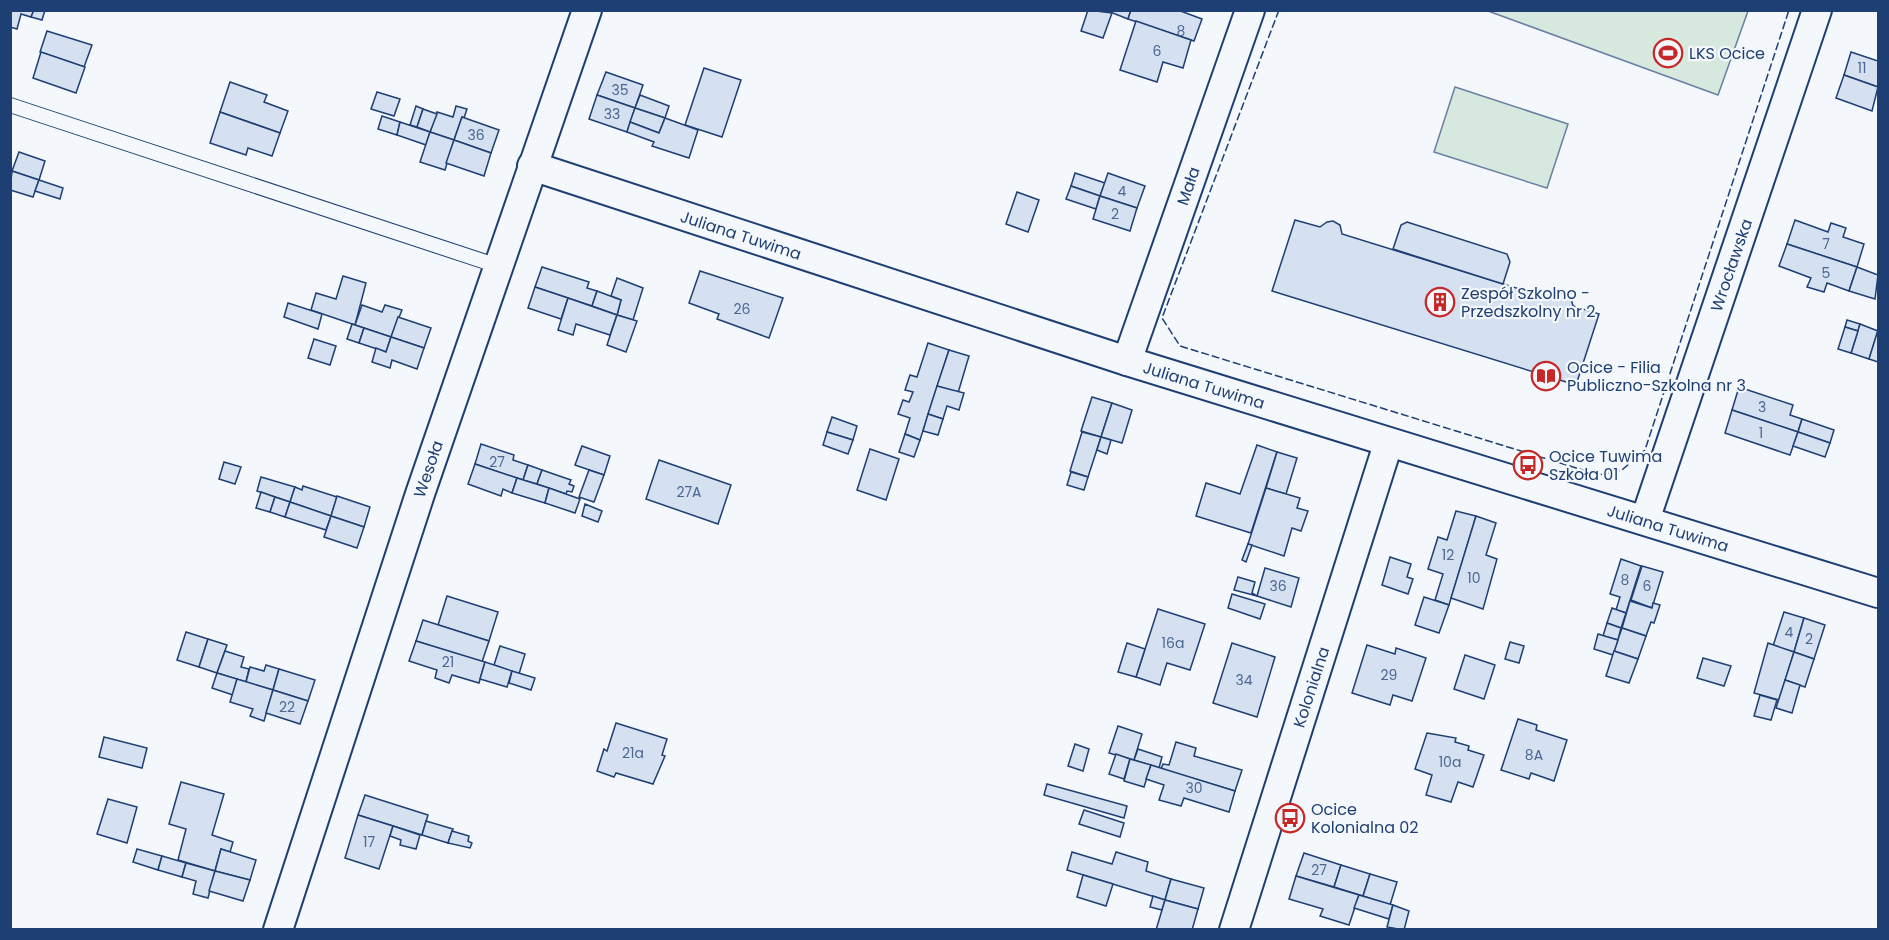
<svg xmlns="http://www.w3.org/2000/svg" width="1889" height="940" font-family="Poppins,sans-serif">
	<style>
		.green { fill: #d7e8df; stroke: #687fa3; stroke-width: 1.5 }
		.building { fill: #d5e0f0; stroke: #1d3f73; stroke-width: 1.5 }
		.lines { fill: none; stroke-linecap: round; stroke-linejoin: round }
		.lane-casing { stroke: #1d3f73; stroke-width: 16 }
		.street-casing { stroke: #1d3f73; stroke-width: 32 }
		.lane { stroke: #f4f7fb; stroke-width: 14 }
		.street { stroke: #f4f7fb; stroke-width: 28 }
		.fence { stroke: #1d3f73; stroke-width: 1.5; stroke-dasharray: 8 3; stroke-linecap: butt }
		.labels { text-anchor: middle; stroke-width: 4.5; stroke-linejoin: round; paint-order: stroke }
		.number-label { font-size: 14px; fill: #4b6792 }
		.poi-label { font-size: 16px; fill: #1d3f73; stroke: #f4f7fb; text-anchor: start }
		.street-label { font-size: 16px; fill: #1d3f73; stroke: #f4f7fb }
	</style>
	<rect width="100%" height="100%" fill="#f4f7fb"/>
	<g class="green">
		<polygon points="1488,11 1748,11 1718,95"/>
		<polygon points="1455,87 1568,124 1547,188 1434,152"/>
	</g>
	<g class="building">
		<polygon points="10,10 34,10 31,17 21,14 17,29 10,27"/>
		<polygon points="34,10 45,10 42,20 31,17"/>
		<polygon points="1088,10 1112,13 1103,38 1081,31"/>
		<polygon points="1105,10 1131,10 1128,19"/>
		<polygon points="1131,10 1178,10 1202,19 1194,41 1128,19"/>
		<polygon points="1136,21 1191,40 1183,68 1163,62 1157,82 1120,70"/>
		<polygon points="47,31 92,45 84,67 40,52"/>
		<polygon points="41,52 85,67 76,93 33,78"/>
		<polygon points="1851,52 1878,61 1878,87 1844,75"/>
		<polygon points="704,68 741,80 722,137 685,125"/>
		<polygon points="606,72 643,85 635,108 597,95"/>
		<polygon points="1844,75 1878,87 1872,111 1836,98"/>
		<polygon points="230,82 267,95 264,102 288,111 280,133 220,112"/>
		<polygon points="377,92 400,99 394,116 371,109"/>
		<polygon points="597,95 635,108 627,132 589,119"/>
		<polygon points="640,95 669,106 665,118 635,108"/>
		<polygon points="416,106 423,109 417,127 410,125"/>
		<polygon points="456,106 467,109 464,118 462,117 454,140 430,132 437,112 453,117"/>
		<polygon points="635,108 665,118 659,133 630,122"/>
		<polygon points="423,109 437,114 430,132 417,127"/>
		<polygon points="220,112 280,133 272,156 248,148 246,155 210,143"/>
		<polygon points="382,116 400,122 397,135 378,129"/>
		<polygon points="462,117 499,130 491,153 454,140"/>
		<polygon points="665,118 698,130 689,158 652,146 654,142 627,132 630,122 659,133"/>
		<polygon points="400,122 430,132 426,145 397,135"/>
		<polygon points="430,132 454,140 445,170 420,162"/>
		<polygon points="454,140 491,153 484,176 446,163"/>
		<polygon points="19,152 45,161 39,180 12,171"/>
		<polygon points="12,171 39,180 33,197 10,190"/>
		<polygon points="1075,173 1105,183 1100,196 1071,186"/>
		<polygon points="1108,173 1145,186 1137,208 1100,196"/>
		<polygon points="39,180 63,188 60,199 35,191"/>
		<polygon points="1071,186 1100,196 1096,209 1066,199"/>
		<polygon points="1017,192 1039,200 1028,232 1006,224"/>
		<polygon points="1100,196 1137,208 1130,231 1093,219"/>
		<polygon points="1295,220 1320,227 1327,222 1333,221 1340,225 1342,234 1552,299 1559,293 1570,295 1573,306 1599,314 1576,385 1272,291"/>
		<polygon points="1795,220 1828,232 1831,223 1846,228 1843,237 1864,244 1857,267 1787,244"/>
		<polygon points="1407,222 1507,254 1510,262 1503,284 1393,249 1401,225"/>
		<polygon points="1787,244 1857,267 1849,291 1827,283 1824,292 1807,287 1811,278 1779,266"/>
		<polygon points="542,267 589,282 587,288 597,291 592,306 535,287"/>
		<polygon points="1857,267 1878,275 1875,299 1849,291"/>
		<polygon points="700,271 783,298 769,338 717,319 719,314 689,303"/>
		<polygon points="343,276 366,283 355,325 311,310 316,293 336,299"/>
		<polygon points="617,278 643,288 633,320 617,315 621,300 611,296"/>
		<polygon points="535,287 568,298 561,319 528,308"/>
		<polygon points="597,291 621,300 617,315 592,306"/>
		<polygon points="568,298 617,315 610,335 576,324 573,335 558,330"/>
		<polygon points="288,303 322,314 318,329 284,317"/>
		<polygon points="362,305 382,312 385,305 402,310 391,337 355,325"/>
		<polygon points="617,315 637,321 626,352 607,345"/>
		<polygon points="398,317 431,328 424,348 391,337"/>
		<polygon points="1847,320 1860,324 1858,331 1845,327"/>
		<polygon points="352,324 364,328 359,343 347,339"/>
		<polygon points="1860,324 1878,331 1869,359 1851,353"/>
		<polygon points="1845,327 1858,331 1851,353 1838,349"/>
		<polygon points="364,328 391,337 386,352 359,343"/>
		<polygon points="1878,330 1878,362 1869,359"/>
		<polygon points="391,337 424,348 417,369 392,360 390,368 372,362 376,348 386,352"/>
		<polygon points="314,339 336,346 330,365 308,358"/>
		<polygon points="928,343 949,350 920,440 905,434 910,418 898,414 903,400 909,402 913,392 905,390 910,375 917,377"/>
		<polygon points="949,350 969,356 958,393 937,386"/>
		<polygon points="937,386 964,393 959,410 947,406 943,419 928,414"/>
		<polygon points="1739,387 1793,405 1790,415 1802,419 1798,432 1732,410"/>
		<polygon points="1092,397 1112,403 1101,437 1081,431"/>
		<polygon points="1112,403 1132,410 1122,443 1101,437"/>
		<polygon points="1732,410 1798,432 1790,455 1725,433"/>
		<polygon points="928,414 943,419 938,435 923,431"/>
		<polygon points="832,417 857,426 853,440 827,432"/>
		<polygon points="1802,419 1834,430 1830,443 1798,432"/>
		<polygon points="827,432 853,440 848,454 823,445"/>
		<polygon points="1082,432 1101,437 1088,477 1070,471"/>
		<polygon points="1798,432 1830,443 1825,457 1793,446"/>
		<polygon points="905,434 920,440 914,457 899,452"/>
		<polygon points="1101,437 1111,440 1107,454 1097,450"/>
		<polygon points="481,444 514,455 513,460 528,465 523,480 475,464"/>
		<polygon points="1257,445 1277,452 1251,533 1196,516 1206,483 1240,494"/>
		<polygon points="582,446 610,456 604,475 575,465"/>
		<polygon points="870,449 899,459 886,500 857,490"/>
		<polygon points="1277,452 1297,458 1286,494 1266,488"/>
		<polygon points="659,460 731,485 718,524 646,499"/>
		<polygon points="224,462 241,467 235,484 219,479"/>
		<polygon points="475,464 517,478 512,493 503,489 501,496 468,484"/>
		<polygon points="528,465 542,470 537,484 523,480"/>
		<polygon points="542,470 571,480 569,484 574,486 572,492 567,491 566,494 537,484"/>
		<polygon points="589,470 604,475 594,502 579,497"/>
		<polygon points="1071,472 1088,477 1084,490 1067,485"/>
		<polygon points="261,477 295,487 290,502 257,491"/>
		<polygon points="517,478 549,488 545,503 512,493"/>
		<polygon points="303,486 337,497 331,516 290,502 295,487 302,490"/>
		<polygon points="549,488 580,499 575,513 545,503"/>
		<polygon points="1266,488 1300,498 1297,508 1308,511 1301,531 1292,528 1284,556 1248,544"/>
		<polygon points="261,492 275,497 270,512 256,508"/>
		<polygon points="337,496 370,507 364,527 331,516"/>
		<polygon points="275,497 290,502 285,517 270,512"/>
		<polygon points="290,502 331,516 326,530 285,517"/>
		<polygon points="585,504 602,511 598,522 582,516"/>
		<polygon points="1456,511 1476,516 1449,605 1435,600 1443,574 1428,569 1438,537 1447,540"/>
		<polygon points="331,516 364,527 357,548 324,537"/>
		<polygon points="1476,516 1496,523 1486,555 1497,559 1483,609 1451,598"/>
		<polygon points="1248,544 1252,545 1246,562 1242,560"/>
		<polygon points="1390,557 1411,564 1407,577 1413,579 1408,594 1382,585"/>
		<polygon points="1621,559 1641,566 1626,613 1616,610 1620,597 1610,594"/>
		<polygon points="1642,566 1663,572 1652,608 1631,600"/>
		<polygon points="1265,568 1299,578 1291,607 1257,596"/>
		<polygon points="1238,577 1255,582 1252,593 1257,596 1234,590"/>
		<polygon points="1232,594 1265,604 1260,619 1228,608"/>
		<polygon points="447,596 498,612 489,641 438,625"/>
		<polygon points="1424,597 1449,605 1439,633 1415,625"/>
		<polygon points="1630,601 1652,608 1653,603 1660,605 1654,623 1651,622 1646,636 1622,628"/>
		<polygon points="1612,608 1626,613 1621,628 1607,623"/>
		<polygon points="1158,609 1205,624 1190,670 1167,663 1160,685 1136,677"/>
		<polygon points="1784,612 1804,618 1794,652 1773,646"/>
		<polygon points="1804,618 1825,625 1814,659 1794,652"/>
		<polygon points="423,620 489,641 482,662 416,641"/>
		<polygon points="1607,623 1621,628 1618,640 1603,636"/>
		<polygon points="1622,628 1646,636 1638,659 1614,651"/>
		<polygon points="186,632 208,639 199,667 177,660"/>
		<polygon points="1598,634 1618,640 1613,655 1594,649"/>
		<polygon points="208,639 227,645 217,673 199,667"/>
		<polygon points="416,641 485,662 479,683 452,675 449,683 435,678 437,670 409,661"/>
		<polygon points="1510,642 1524,646 1519,663 1505,659"/>
		<polygon points="1127,643 1145,649 1136,677 1118,672"/>
		<polygon points="1232,643 1275,657 1257,717 1213,703"/>
		<polygon points="1768,643 1794,652 1779,700 1754,693"/>
		<polygon points="1367,645 1395,654 1396,648 1426,658 1412,701 1393,695 1390,705 1352,693"/>
		<polygon points="500,646 525,654 519,674 494,665"/>
		<polygon points="225,651 244,657 241,667 249,669 246,682 217,673"/>
		<polygon points="1614,651 1638,659 1629,683 1606,676"/>
		<polygon points="1794,652 1814,659 1805,687 1785,680"/>
		<polygon points="1465,655 1495,665 1484,699 1454,689"/>
		<polygon points="1703,658 1731,666 1724,686 1697,678"/>
		<polygon points="485,662 512,671 507,687 480,679"/>
		<polygon points="266,665 279,669 273,690 246,682 250,667 264,671"/>
		<polygon points="279,669 315,680 308,701 273,690"/>
		<polygon points="512,671 535,678 531,690 509,683"/>
		<polygon points="217,673 237,679 233,695 212,688"/>
		<polygon points="237,679 273,690 264,721 250,716 253,709 230,702"/>
		<polygon points="1785,680 1800,685 1792,713 1776,708"/>
		<polygon points="273,690 308,701 300,724 266,713"/>
		<polygon points="1760,695 1777,700 1771,720 1754,716"/>
		<polygon points="1518,719 1537,725 1536,730 1567,740 1554,781 1531,773 1529,779 1501,770"/>
		<polygon points="616,723 667,739 662,755 665,756 653,784 616,773 614,777 597,771 604,749 607,751"/>
		<polygon points="1118,726 1142,734 1134,760 1109,753"/>
		<polygon points="1427,733 1456,738 1455,742 1469,746 1468,750 1484,755 1473,787 1458,782 1451,802 1426,795 1432,775 1415,769"/>
		<polygon points="104,737 147,748 142,768 99,757"/>
		<polygon points="1176,742 1196,748 1194,756 1242,770 1235,791 1161,769 1163,764 1169,765"/>
		<polygon points="1075,744 1089,749 1083,771 1068,766"/>
		<polygon points="1138,749 1162,757 1159,768 1134,760"/>
		<polygon points="1116,754 1130,759 1124,779 1109,774"/>
		<polygon points="1130,759 1151,765 1144,787 1124,781"/>
		<polygon points="1151,765 1235,791 1229,812 1184,798 1181,806 1159,800 1164,785 1146,779"/>
		<polygon points="181,782 224,794 212,835 233,842 230,852 221,849 215,871 178,860 186,829 169,824"/>
		<polygon points="1047,784 1127,806 1124,818 1044,795"/>
		<polygon points="365,795 428,815 422,835 358,815"/>
		<polygon points="108,799 137,807 127,843 97,834"/>
		<polygon points="1084,810 1124,823 1120,837 1079,824"/>
		<polygon points="358,815 393,826 379,869 345,858"/>
		<polygon points="426,821 453,829 448,843 422,835"/>
		<polygon points="393,826 420,835 416,849 400,845 401,840 390,836"/>
		<polygon points="452,831 469,836 468,841 472,843 470,848 448,843"/>
		<polygon points="137,849 162,856 158,870 133,862"/>
		<polygon points="221,849 256,860 250,880 215,871"/>
		<polygon points="1072,852 1112,864 1116,852 1148,862 1146,871 1171,879 1165,900 1067,870"/>
		<polygon points="1304,853 1341,865 1334,887 1296,876"/>
		<polygon points="162,856 186,863 182,877 158,870"/>
		<polygon points="186,863 215,871 208,898 193,894 196,881 182,877"/>
		<polygon points="1341,865 1370,874 1363,896 1334,887"/>
		<polygon points="215,871 250,880 243,901 209,891"/>
		<polygon points="1370,874 1397,882 1390,905 1363,896"/>
		<polygon points="1083,875 1113,884 1106,906 1077,897"/>
		<polygon points="1296,876 1359,895 1349,925 1320,916 1323,909 1289,899"/>
		<polygon points="1171,879 1204,888 1198,909 1165,900"/>
		<polygon points="1359,895 1393,905 1389,919 1354,908"/>
		<polygon points="1153,896 1165,900 1162,910 1150,907"/>
		<polygon points="1165,900 1198,909 1192,930 1156,930"/>
		<polygon points="1393,905 1409,911 1404,930 1387,927"/>
	</g>
	<g class="lines">
		<g class="lane-casing">
			<polyline id="lane" points="10,105 498,266"/>
		</g>
		<g class="street-casing">
			<g id="street">
				<polyline points="532,166 1127,361 1878,593"/>
				<polyline points="1127,361 1250,10"/>
				<polyline points="1645,520 1817,10"/>
				<polyline points="278,930 420,494 587,10"/>
				<polyline points="1234,930 1388,444"/>
			</g>
		</g>
		<use href="#lane" class="lane"/>
		<use href="#street" class="street"/>
		<polyline class="fence" points="1279,10 1162,318 1180,346 1599,475 1622,470 1645,450 1789,10"/>
	</g>
	<defs>
		<g id="stadium-ring" transform="scale(1.5)"><circle r="9.5" fill="#f4f7fb" stroke="#c62828" stroke-width="1.5"/><path d="M0-5a6.5 5 0 1 0 0 10a6.5 5 0 1 0 0-10ZM-3.5-1.8h7v3.6h-7Z" fill="#c62828"/></g>
		<g id="building-ring" transform="scale(1.5)"><circle r="9.5" fill="#f4f7fb" stroke="#c62828" stroke-width="1.5"/><path d="M-4-6H4V6H1V3H-1V6H-4ZM-2.5-4.3h1.7v1.8h-1.7ZM.8-4.3h1.7v1.8H.8ZM-2.5-1h1.7V.8h-1.7ZM.8-1h1.7V.8H.8Z" fill="#c62828"/></g>
		<g id="library-ring" transform="scale(1.5)"><circle r="9.5" fill="#f4f7fb" stroke="#c62828" stroke-width="1.5"/><path d="M-6-4Q-3-5.5-.7-3.5V5Q-3 3-6 4ZM6-4Q3-5.5 .7-3.5V5Q3 3 6 4Z" fill="#c62828"/></g>
		<g id="bus-ring" transform="scale(1.5)"><circle r="9.5" fill="#f4f7fb" stroke="#c62828" stroke-width="1.5"/><path d="M-5-6H5V4H4V6H2V4H-2V6H-4V4H-5ZM-3.5-4V0h7V-4ZM-3.5 1.2v1.5H-2V1.2ZM2 1.2v1.5H3.5V1.2Z" fill="#c62828"/></g>
	</defs>
	<g fill-rule="evenodd">
		<use href="#stadium-ring" x="1668" y="53"/>
		<use href="#building-ring" x="1440" y="302"/>
		<use href="#library-ring" x="1546" y="376"/>
		<use href="#bus-ring" x="1528" y="465"/>
		<use href="#bus-ring" x="1290" y="818"/>
	</g>
	<g class="labels">
		<g class="number-label">
			<text x="1181" y="36">8</text>
			<text x="1157" y="56">6</text>
			<text x="1862" y="73">11</text>
			<text x="620" y="95">35</text>
			<text x="612" y="119">33</text>
			<text x="476" y="140">36</text>
			<text x="1122" y="196">4</text>
			<text x="1115" y="219">2</text>
			<text x="1826" y="249">7</text>
			<text x="1826" y="278">5</text>
			<text x="742" y="314">26</text>
			<text x="1762" y="412">3</text>
			<text x="1761" y="438">1</text>
			<text x="497" y="467">27</text>
			<text x="689" y="497">27A</text>
			<text x="1448" y="560">12</text>
			<text x="1474" y="583">10</text>
			<text x="1625" y="585">8</text>
			<text x="1278" y="591">36</text>
			<text x="1647" y="591">6</text>
			<text x="1789" y="637">4</text>
			<text x="1809" y="644">2</text>
			<text x="1173" y="648">16a</text>
			<text x="448" y="667">21</text>
			<text x="1389" y="680">29</text>
			<text x="1244" y="685">34</text>
			<text x="287" y="712">22</text>
			<text x="633" y="758">21a</text>
			<text x="1534" y="760">8A</text>
			<text x="1450" y="767">10a</text>
			<text x="1194" y="793">30</text>
			<text x="369" y="847">17</text>
			<text x="1319" y="875">27</text>
		</g>
		<g class="poi-label">
			<text x="1689" y="59">LKS Ocice</text>
			<text x="1461" y="299">Zespół Szkolno -<tspan x="1461" dy="18">Przedszkolny nr 2</tspan></text>
			<text x="1567" y="373">Ocice - Filia<tspan x="1567" dy="18">Publiczno-Szkolna nr 3</tspan></text>
			<text x="1549" y="462">Ocice Tuwima<tspan x="1549" dy="18">Szkoła 01</tspan></text>
			<text x="1311" y="815">Ocice<tspan x="1311" dy="18">Kolonialna 02</tspan></text>
		</g>
		<g class="street-label">
			<text transform="translate(1188 186) rotate(-71)" y="6">Mała</text>
			<text transform="translate(741 235) rotate(18)" y="6">Juliana Tuwima</text>
			<text transform="translate(1731 265) rotate(-71)" y="6">Wrocławska</text>
			<text transform="translate(1204 385) rotate(17)" y="6">Juliana Tuwima</text>
			<text transform="translate(428 469) rotate(-71)" y="6">Wesoła</text>
			<text transform="translate(1668 528) rotate(17)" y="6">Juliana Tuwima</text>
			<text transform="translate(1311 687) rotate(-72)" y="6">Kolonialna</text>
		</g>
	</g>
	<rect width="1889" height="940" fill="none" stroke="#1d3f73" stroke-width="24"/>
</svg>
